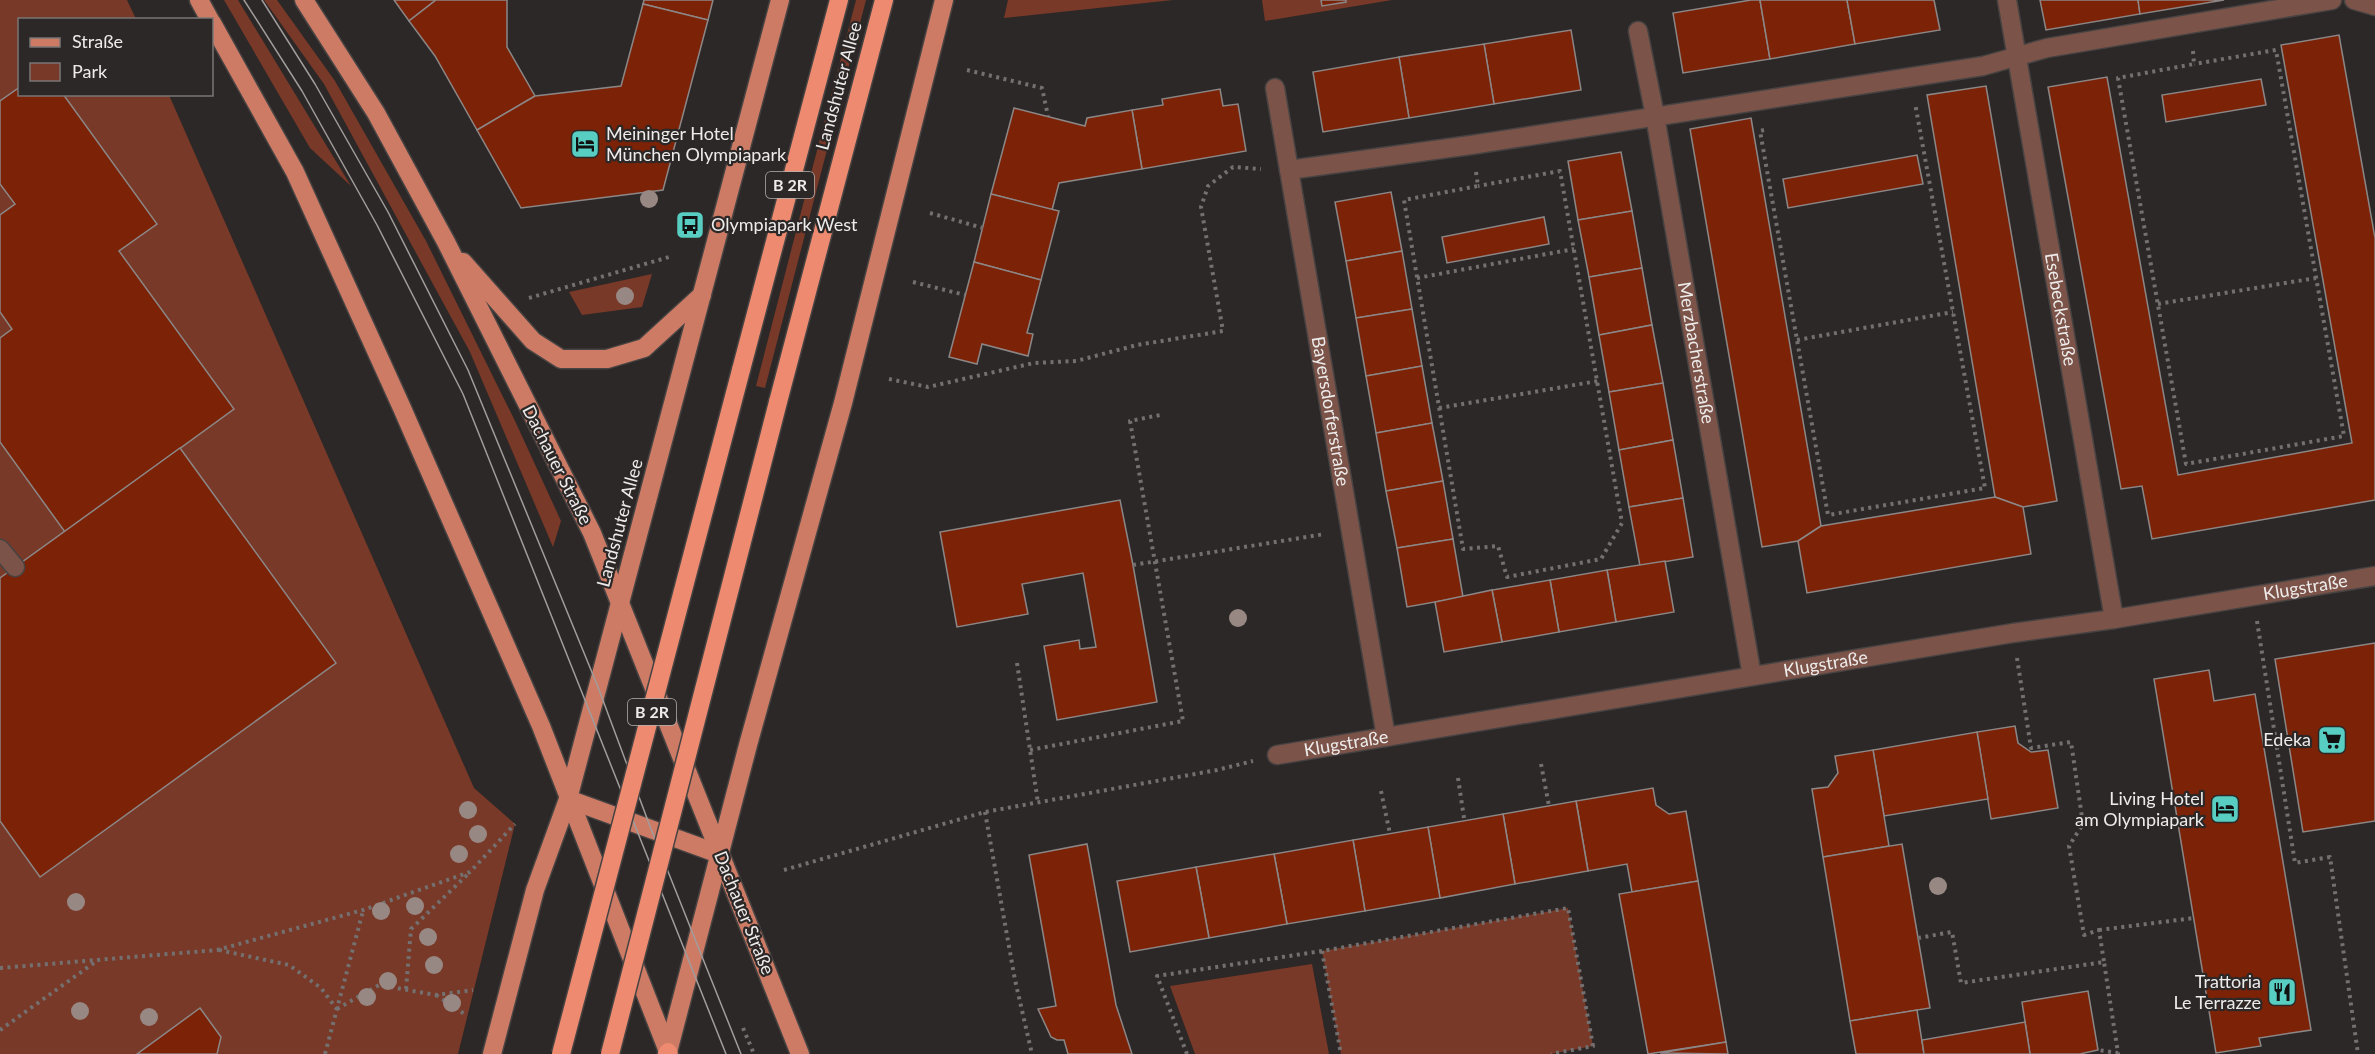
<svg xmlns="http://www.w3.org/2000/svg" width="2375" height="1054" font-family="Lato,sans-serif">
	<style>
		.green { fill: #783928 }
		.building { fill: #7b2207; stroke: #8c8786; stroke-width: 1.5 }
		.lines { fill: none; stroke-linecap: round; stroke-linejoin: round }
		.minor-casing { stroke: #474342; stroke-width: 21 }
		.major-casing { stroke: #474342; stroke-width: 21 }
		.highway-casing { stroke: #474342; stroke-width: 21 }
		.path { stroke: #74706f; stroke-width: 4; stroke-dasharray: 3 4.5; stroke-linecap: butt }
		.minor { stroke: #7c5349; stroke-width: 18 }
		.major { stroke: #cd7b65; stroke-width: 18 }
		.highway { stroke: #ed8a70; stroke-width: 18 }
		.tram { stroke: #a09d9c; stroke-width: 1.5 }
		.highway-bridge-casing { stroke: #474342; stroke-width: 21; stroke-linecap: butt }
		.highway-bridge { stroke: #ed8a70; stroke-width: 18 }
		.tree { fill: #988883 }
		.labels { text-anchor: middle; stroke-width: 4.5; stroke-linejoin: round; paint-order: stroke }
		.shield { fill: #2c2827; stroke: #b4b1b0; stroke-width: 1.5 }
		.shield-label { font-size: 16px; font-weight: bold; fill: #eeeceb }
		.street-label { font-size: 18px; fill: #eeeceb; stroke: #2c2827 }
		.poi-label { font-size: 18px; fill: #eeeceb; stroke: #2c2827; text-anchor: end }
	</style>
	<rect width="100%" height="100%" fill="#2c2827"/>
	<g class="green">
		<polygon points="0,0 127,0 136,19 20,20 20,94 169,95 474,788 515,824 458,1054 0,1054"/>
		<polygon points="224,0 238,0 351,186 310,148"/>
		<polygon points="264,0 277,0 335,81 426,241 515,421 561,521 553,547 470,352 324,84"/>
		<polygon points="856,0 866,0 765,388 756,386"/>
		<polygon points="1008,0 1173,0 1004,18"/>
		<polygon points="1262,0 1392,0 1265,21"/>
		<polygon points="652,274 642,307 582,315 569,292"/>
		<polygon points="1568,908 1593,1046 1551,1054 1341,1054 1322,951"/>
		<polygon points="1312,964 1329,1054 1195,1054 1170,986"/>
	</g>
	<g class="building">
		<polygon points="394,0 436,0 409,21"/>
		<polygon points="436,0 507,0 507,47 535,96 477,130 435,56 409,21"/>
		<polygon points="644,0 713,0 708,20 643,4"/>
		<polygon points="1321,0 1346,0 1346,2 1322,6"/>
		<polygon points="1751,0 1760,0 1770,59 1683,73 1673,13"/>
		<polygon points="1760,0 1847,0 1855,44 1770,59"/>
		<polygon points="1847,0 1934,0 1940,30 1855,44"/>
		<polygon points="2040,0 2138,0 2140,14 2046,30"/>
		<polygon points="2138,0 2224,0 2140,14"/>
		<polygon points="643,4 708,20 663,190 521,208 477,130 535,96 621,86"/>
		<polygon points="1571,30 1581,90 1494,104 1484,44"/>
		<polygon points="2339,35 2375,238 2375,500 2152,539 2142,486 2121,489 2048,87 2107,77 2178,475 2352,443 2281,45"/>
		<polygon points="1484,44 1494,104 1409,118 1399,57"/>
		<polygon points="1399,57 1409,118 1323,132 1313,72"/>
		<polygon points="2261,79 2266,105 2166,122 2162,95"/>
		<polygon points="1986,86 2057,501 2023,507 1995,497 1927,95"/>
		<polygon points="20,87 20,94 63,94 157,224 119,251 234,409 65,532 0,442 0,338 12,329 0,312 0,215 15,204 0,184 0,101"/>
		<polygon points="1220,89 1223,106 1238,104 1246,151 1142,169 1132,110 1163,105 1162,99"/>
		<polygon points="1014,108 1085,126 1087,118 1132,110 1142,169 1059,183 1052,210 991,194"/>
		<polygon points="1751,118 1821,526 1798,541 1762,547 1690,129"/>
		<polygon points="1621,152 1632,211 1578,220 1568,161"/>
		<polygon points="1917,155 1923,184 1788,208 1783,179"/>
		<polygon points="1391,192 1402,251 1346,261 1335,202"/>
		<polygon points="991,194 1059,211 1041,280 974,262"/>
		<polygon points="1632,211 1642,268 1589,277 1578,220"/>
		<polygon points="1544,217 1549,244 1447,263 1442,237"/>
		<polygon points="1402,251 1412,309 1356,318 1346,261"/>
		<polygon points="974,262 1041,280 1027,333 1033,334 1028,356 982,344 977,364 949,357"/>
		<polygon points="1642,268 1652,325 1599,335 1589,277"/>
		<polygon points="1412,309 1422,366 1366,376 1356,318"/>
		<polygon points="1652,325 1663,383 1609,392 1599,335"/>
		<polygon points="1422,366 1432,423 1376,433 1366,376"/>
		<polygon points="1663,383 1673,440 1619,450 1609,392"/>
		<polygon points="1432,423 1443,481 1386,491 1376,433"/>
		<polygon points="1673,440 1683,498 1629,507 1619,450"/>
		<polygon points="180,448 336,663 40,877 0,821 0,578"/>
		<polygon points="1443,481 1453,539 1397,548 1386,491"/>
		<polygon points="1995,497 2023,507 2031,554 1807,593 1798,541 1821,526"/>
		<polygon points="1683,498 1693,557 1640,566 1629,507"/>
		<polygon points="1120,500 1133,565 1157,702 1057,720 1044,646 1079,640 1080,649 1096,647 1083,573 1022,584 1028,614 957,627 940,532"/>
		<polygon points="1453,539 1463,597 1407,607 1397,548"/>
		<polygon points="1665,561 1674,612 1616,622 1607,570"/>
		<polygon points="1607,570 1616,622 1559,632 1550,580"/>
		<polygon points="1550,580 1559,632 1502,642 1492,590"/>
		<polygon points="1492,590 1502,642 1444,652 1435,602"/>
		<polygon points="2375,643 2375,821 2303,832 2275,659"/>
		<polygon points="2209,670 2214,701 2255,694 2311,1030 2259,1038 2261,1046 2216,1053 2154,679"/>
		<polygon points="2015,726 2018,743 2031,752 2048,750 2058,808 1991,819 1977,732"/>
		<polygon points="1977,732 1988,799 1884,816 1873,750"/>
		<polygon points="1873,750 1889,846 1823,857 1812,789 1828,787 1838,773 1835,756"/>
		<polygon points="1653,788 1656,805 1669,814 1686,811 1698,881 1632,892 1627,864 1588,871 1576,801"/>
		<polygon points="1576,801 1588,871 1515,884 1503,814"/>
		<polygon points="1503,814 1515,884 1440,898 1428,827"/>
		<polygon points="1428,827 1440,898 1365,911 1353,840"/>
		<polygon points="1353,840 1365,911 1287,924 1274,854"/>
		<polygon points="1087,844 1116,1005 1132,1054 1068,1054 1064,1040 1057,1040 1051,1037 1038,1009 1056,1006 1029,855"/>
		<polygon points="1902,844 1930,1008 1850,1021 1823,857"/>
		<polygon points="1274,854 1287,924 1209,938 1196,867"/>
		<polygon points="1196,867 1209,938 1130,952 1117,881"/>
		<polygon points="1698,881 1726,1042 1648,1054 1619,894"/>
		<polygon points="2088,991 2098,1050 2080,1054 2030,1054 2022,1002"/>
		<polygon points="200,1008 221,1037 217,1054 137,1054"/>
		<polygon points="1917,1010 1924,1054 1856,1054 1850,1021"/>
		<polygon points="2025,1022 2030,1054 1924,1054 1922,1040"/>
		<polygon points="1726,1042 1728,1054 1660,1053"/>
	</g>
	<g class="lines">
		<g class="minor-casing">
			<g id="minor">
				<path id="s1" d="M 2007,0 L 2114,619"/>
				<polyline points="2354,0 2375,6"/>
				<path id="s2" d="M 1638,31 L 1655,116 L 1752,676"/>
				<path id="s3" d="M 1275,88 L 1386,737"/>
				<polyline points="1289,170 1471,145 1983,66 2047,48 2332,0"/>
				<polyline points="0,549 15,567"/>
				<path id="s4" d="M 1277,755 L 2013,633 L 2114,619 L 2375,576"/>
			</g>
		</g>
		<g class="major-casing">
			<g id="major">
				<polyline points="199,0 210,20"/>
				<polyline points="304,0 376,113 446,242 592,533 800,1054"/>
				<polyline points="212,23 295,172 402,408 541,726 669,1054"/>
				<polyline points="463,262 533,341 561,359 607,359 644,348 702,295"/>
				<polyline points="568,799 719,854"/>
				<polyline points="668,1052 748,745 843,403 944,0"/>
				<polyline points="492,1054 535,890 568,799 780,0"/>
			</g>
		</g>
		<g class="highway-casing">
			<g id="highway">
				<polyline points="741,370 839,0"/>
				<polyline points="778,402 884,0"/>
				<polyline points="667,1054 668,1052"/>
			</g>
		</g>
		<g class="path">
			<polyline points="2193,51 2194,64 2118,78 2186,464 2344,436 2276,50 2194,64"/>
			<polyline points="967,70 1042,88 1048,116"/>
			<polyline points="1764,130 1760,131 1828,515 1985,488 1915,103"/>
			<polyline points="1476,172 1478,186 1404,200 1463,549 1498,546 1507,577 1601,559 1622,523 1560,171 1478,186"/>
			<polyline points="930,213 983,228"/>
			<polyline points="1417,278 1574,249"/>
			<polyline points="913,282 965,295"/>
			<polyline points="529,298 669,257"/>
			<polyline points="2158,304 2316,278"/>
			<polyline points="1797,340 1953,312"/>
			<polyline points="889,379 928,387 1034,363 1076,361 1137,345 1223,331 1201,207 1208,186 1233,167 1261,169"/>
			<polyline points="1439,408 1598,381"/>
			<polyline points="1133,565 1325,534"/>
			<polyline points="2257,621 2295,863 2330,857 2358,1054"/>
			<polyline points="2017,658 2031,748 2071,742 2083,824 2069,846 2084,935 2099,930 2104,962"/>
			<polyline points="1017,663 1038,803"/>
			<polyline points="1030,750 1183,721 1130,421 1160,415"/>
			<polyline points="1541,764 1549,806"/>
			<polyline points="1458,778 1464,818"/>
			<polyline points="1381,791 1390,834"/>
			<polyline points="985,812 1015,980 1032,1054"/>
			<polyline points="784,870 985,812 1217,770 1253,761"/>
			<polyline points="2099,930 2194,918"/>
			<polyline points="1918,938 1952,932 1961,983 2104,962 2118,1053 2098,1050"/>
			<polyline points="219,950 289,965 321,988 336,1008"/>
			<polyline points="1322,951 1341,1054"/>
			<polyline points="0,968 217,950 363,910 470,872 515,824"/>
			<polyline points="406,989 411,929 468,874"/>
			<polyline points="436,995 466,1015"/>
			<polyline points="337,1009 379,985 436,995 473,990"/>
			<polyline points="743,1028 754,1054"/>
			<polyline points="0,1030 98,960"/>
			<polyline points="325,1054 363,911"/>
			<polyline points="1187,1054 1157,976 1322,951 1568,908 1593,1046 1551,1054"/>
		</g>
		<use href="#minor" class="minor"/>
		<use href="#major" class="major"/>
		<use href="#highway" class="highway"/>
		<g class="tram">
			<polyline points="244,0 302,91 377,225 463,394 726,1054"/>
			<polyline points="262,0 315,84 388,212 468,370 598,687 651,829 741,1054"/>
		</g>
		<g class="highway-bridge-casing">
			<g id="highway-bridge">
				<polyline points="561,1054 741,370"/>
				<polyline points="610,1054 778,402"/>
			</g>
		</g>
		<use href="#highway-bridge" class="highway-bridge"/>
	</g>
	<g class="tree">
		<circle cx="649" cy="199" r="9"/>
		<circle cx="625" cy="296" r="9"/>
		<circle cx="1238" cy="618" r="9"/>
		<circle cx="468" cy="810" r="9"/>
		<circle cx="478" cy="834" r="9"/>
		<circle cx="459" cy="854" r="9"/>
		<circle cx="1938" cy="886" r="9"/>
		<circle cx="76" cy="902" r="9"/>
		<circle cx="415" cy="906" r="9"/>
		<circle cx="381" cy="911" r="9"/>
		<circle cx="428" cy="937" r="9"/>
		<circle cx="434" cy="965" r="9"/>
		<circle cx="388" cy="981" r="9"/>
		<circle cx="367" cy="997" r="9"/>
		<circle cx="452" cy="1003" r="9"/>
		<circle cx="80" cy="1011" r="9"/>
		<circle cx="149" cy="1017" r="9"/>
	</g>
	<defs>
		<g id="hotel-square" transform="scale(1.5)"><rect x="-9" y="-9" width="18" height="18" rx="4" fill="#57cec1" stroke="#2c2827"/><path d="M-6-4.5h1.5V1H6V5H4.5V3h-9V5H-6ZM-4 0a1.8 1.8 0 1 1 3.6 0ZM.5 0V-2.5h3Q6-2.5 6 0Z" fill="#111"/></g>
		<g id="bus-square" transform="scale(1.5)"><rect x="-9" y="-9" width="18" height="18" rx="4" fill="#57cec1" stroke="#2c2827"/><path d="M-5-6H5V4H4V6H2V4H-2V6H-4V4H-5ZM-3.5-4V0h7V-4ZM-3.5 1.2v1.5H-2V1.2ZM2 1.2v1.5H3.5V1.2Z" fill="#111"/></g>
		<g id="supermarket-square" transform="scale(1.5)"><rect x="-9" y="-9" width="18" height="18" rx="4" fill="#57cec1" stroke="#2c2827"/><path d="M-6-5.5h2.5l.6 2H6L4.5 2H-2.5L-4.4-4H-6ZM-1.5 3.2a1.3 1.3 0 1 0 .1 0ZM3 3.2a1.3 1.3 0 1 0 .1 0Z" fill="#111"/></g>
		<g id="restaurant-square" transform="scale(1.5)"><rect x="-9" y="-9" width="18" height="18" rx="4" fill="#57cec1" stroke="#2c2827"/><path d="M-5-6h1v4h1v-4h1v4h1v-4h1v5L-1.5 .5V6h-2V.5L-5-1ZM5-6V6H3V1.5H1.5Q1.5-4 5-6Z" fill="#111"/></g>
	</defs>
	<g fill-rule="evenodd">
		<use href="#hotel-square" x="585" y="144"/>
		<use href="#bus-square" x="690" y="225"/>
		<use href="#supermarket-square" x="2332" y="740"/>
		<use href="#hotel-square" x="2225" y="809"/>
		<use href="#restaurant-square" x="2282" y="992"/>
	</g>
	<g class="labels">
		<g class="shield">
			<rect x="766" y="172" width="48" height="26" rx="4.5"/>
			<rect x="628" y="699" width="48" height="26" rx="4.5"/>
		</g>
		<g class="shield-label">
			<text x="790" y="191">B 2R</text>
			<text x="652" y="718">B 2R</text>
		</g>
		<g class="street-label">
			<text transform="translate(839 86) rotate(-75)" y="6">Landshuter Allee</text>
			<text dy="6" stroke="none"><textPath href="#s1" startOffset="314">Esebeckstraße</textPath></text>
			<text dy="6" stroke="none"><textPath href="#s2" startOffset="327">Merzbacherstraße</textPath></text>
			<text dy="6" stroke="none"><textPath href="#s3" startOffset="328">Bayersdorferstraße</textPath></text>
			<text transform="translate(557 465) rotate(63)" y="6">Dachauer Straße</text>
			<text transform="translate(620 523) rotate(-75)" y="6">Landshuter Allee</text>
			<text dy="6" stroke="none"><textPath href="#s4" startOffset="1042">Klugstraße</textPath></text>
			<text dy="6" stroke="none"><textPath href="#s4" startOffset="556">Klugstraße</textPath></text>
			<text dy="6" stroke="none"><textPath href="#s4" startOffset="70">Klugstraße</textPath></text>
			<text transform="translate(744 913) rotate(68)" y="6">Dachauer Straße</text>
		</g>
		<g class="poi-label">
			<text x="606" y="140" text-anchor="start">Meininger Hotel<tspan x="606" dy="21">München Olympiapark</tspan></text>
			<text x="711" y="231" text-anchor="start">Olympiapark West</text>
			<text x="2311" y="746">Edeka</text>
			<text x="2204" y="805">Living Hotel<tspan x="2204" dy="21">am Olympiapark</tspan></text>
			<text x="2261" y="988">Trattoria<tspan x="2261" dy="21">Le Terrazze</tspan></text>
		</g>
	</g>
	<rect x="18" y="18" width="195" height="78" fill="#2c2827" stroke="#7a7675" stroke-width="1.5"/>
	<rect x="30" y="38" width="30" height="9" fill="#cd7b65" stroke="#7a7675" stroke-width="1.5"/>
	<text x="72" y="48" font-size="18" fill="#eeeceb">Straße</text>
	<rect x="30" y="63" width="30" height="18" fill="#783928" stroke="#7a7675" stroke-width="1.5"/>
	<text x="72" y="78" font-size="18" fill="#eeeceb">Park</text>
</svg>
